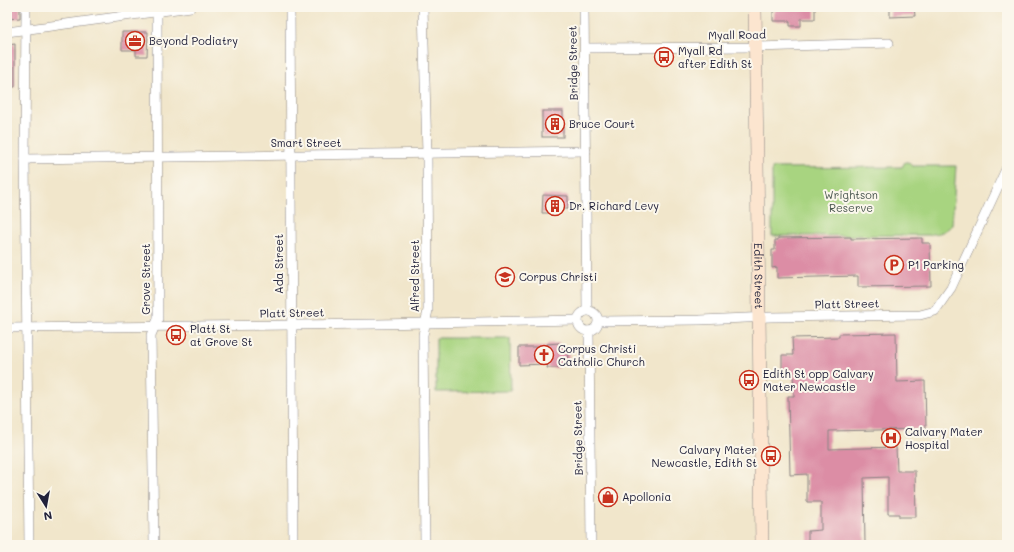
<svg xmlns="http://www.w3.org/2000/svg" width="1014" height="552" font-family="Mali,sans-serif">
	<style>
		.green { fill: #a8d480; stroke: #657b5e }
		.building { fill: #dc8da5 }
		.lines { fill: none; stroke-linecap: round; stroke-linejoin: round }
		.minor-casing { stroke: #8a8483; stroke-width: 10 }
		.secondary-casing { stroke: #8a8483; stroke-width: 14 }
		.minor { stroke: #fff; stroke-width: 9 }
		.secondary { stroke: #fce5cf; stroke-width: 13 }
		.labels { text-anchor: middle; stroke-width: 4; stroke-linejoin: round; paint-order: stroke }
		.street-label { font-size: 11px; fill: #22223b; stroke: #fbf7ec }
		.poi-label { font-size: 11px; fill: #22223b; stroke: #fbf7ec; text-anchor: start }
		.park-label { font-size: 11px; fill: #4a5750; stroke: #fbf7ec }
	</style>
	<rect width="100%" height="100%" fill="#fbf7ec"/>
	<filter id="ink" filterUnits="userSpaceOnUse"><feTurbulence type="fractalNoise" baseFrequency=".025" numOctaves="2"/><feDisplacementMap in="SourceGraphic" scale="8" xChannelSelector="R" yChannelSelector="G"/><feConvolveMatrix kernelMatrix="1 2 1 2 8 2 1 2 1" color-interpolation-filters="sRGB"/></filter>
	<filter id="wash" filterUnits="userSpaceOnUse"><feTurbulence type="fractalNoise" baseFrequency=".012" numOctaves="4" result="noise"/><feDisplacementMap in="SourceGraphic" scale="16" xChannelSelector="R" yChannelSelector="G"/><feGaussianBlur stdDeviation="0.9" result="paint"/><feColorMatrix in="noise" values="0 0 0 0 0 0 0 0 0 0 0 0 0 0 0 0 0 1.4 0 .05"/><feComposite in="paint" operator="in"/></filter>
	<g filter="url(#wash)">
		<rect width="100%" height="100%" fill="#f1e6cb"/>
		<g class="green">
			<path d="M 905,162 L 908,162 L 912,166 L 956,166 L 952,225 C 946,231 940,234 931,234 L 930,235 L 772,236 L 772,168 L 902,167 Z"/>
			<polygon points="436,338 510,338 511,391 436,392"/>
		</g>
		<g id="blocks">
			<g class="building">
				<polygon points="7,7 20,7 20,18 7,19"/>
				<polygon points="775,7 815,7 815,19 801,19 801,26 790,26 790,21 773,21 773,12 775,12"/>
				<polygon points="890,7 914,7 915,16 890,17"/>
				<polygon points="122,32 148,32 147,56 136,56 136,50 122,50"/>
				<polygon points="15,44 15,87 7,87 7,45"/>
				<rect x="542" y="111" width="21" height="26"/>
				<polygon points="543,195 568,196 568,209 552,209 552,213 542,213"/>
				<polygon points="851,237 851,239 922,238 922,243 930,243 931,286 858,287 858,276 777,278 777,267 772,268 772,250 775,250 775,240 778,240 778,238"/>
				<polygon points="896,333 897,382 925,381 926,429 829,431 829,449 896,447 897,471 915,471 916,517 899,517 899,514 888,514 888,477 864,478 865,545 808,545 808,531 821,530 821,502 807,502 807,474 790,475 788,396 794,396 793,372 782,372 782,355 793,355 792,338 839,337 839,334"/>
				<polygon points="559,343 559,347 568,346 569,364 559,364 559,368 547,368 548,364 519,365 519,347 547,347 547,344"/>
			</g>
		</g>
	</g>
	<g filter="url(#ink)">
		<use href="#blocks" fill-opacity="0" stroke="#8a8483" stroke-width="1"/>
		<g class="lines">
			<g class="minor-casing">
				<g id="minor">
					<polyline points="26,7 25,159 29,545"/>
					<polyline points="290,7 293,545"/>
					<polyline points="423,7 427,154 428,310 423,335 425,545"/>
					<polyline points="584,7 587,310"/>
					<polyline points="7,32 191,7"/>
					<polyline points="585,48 755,47 889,43"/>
					<polyline points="25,159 586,151"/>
					<circle cx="588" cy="321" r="10"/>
					<polyline points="599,321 700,320 771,317 920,315 935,311 951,288 1007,167"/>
					<polyline points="7,328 377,324 578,320"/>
					<polyline points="589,331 591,545"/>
					<polyline points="154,545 151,335 158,319 157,12"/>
				</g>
			</g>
			<g class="secondary-casing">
				<g id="secondary">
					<path id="s1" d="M 755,7 L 762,545"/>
				</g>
			</g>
			<use href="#minor" class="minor"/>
			<use href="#secondary" class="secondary"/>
		</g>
	</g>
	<defs>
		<g id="office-ring" transform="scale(1)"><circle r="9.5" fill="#fbf7ec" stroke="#c8321e" stroke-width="1.5"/><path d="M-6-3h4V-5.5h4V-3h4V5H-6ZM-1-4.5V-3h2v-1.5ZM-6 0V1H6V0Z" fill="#c8321e"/></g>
		<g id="bus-ring" transform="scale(1)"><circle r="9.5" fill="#fbf7ec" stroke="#c8321e" stroke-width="1.5"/><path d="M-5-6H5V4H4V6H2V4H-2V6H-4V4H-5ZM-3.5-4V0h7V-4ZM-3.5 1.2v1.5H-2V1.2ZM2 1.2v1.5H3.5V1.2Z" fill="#c8321e"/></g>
		<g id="building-ring" transform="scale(1)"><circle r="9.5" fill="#fbf7ec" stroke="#c8321e" stroke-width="1.5"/><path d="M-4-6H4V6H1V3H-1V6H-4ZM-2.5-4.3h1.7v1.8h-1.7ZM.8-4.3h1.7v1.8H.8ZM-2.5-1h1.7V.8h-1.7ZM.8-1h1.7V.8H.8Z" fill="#c8321e"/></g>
		<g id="parking-ring" transform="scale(1)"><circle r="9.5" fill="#fbf7ec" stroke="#c8321e" stroke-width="1.5"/><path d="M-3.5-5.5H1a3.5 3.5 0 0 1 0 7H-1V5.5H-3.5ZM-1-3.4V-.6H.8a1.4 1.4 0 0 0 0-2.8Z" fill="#c8321e"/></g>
		<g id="school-ring" transform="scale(1)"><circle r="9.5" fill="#fbf7ec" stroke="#c8321e" stroke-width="1.5"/><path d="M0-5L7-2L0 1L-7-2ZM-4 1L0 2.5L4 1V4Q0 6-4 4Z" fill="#c8321e"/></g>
		<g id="church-ring" transform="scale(1)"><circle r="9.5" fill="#fbf7ec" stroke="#c8321e" stroke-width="1.5"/><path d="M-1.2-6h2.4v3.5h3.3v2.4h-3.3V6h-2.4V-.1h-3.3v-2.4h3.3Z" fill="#c8321e"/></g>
		<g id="hospital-ring" transform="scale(1)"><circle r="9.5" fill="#fbf7ec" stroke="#c8321e" stroke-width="1.5"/><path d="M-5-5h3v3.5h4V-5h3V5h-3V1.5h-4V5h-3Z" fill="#c8321e"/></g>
		<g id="shop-ring" transform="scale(1)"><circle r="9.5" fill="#fbf7ec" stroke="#c8321e" stroke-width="1.5"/><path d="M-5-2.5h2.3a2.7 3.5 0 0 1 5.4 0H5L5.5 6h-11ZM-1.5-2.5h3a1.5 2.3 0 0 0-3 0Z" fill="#c8321e"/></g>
	</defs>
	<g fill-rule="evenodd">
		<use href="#office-ring" x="135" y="41"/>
		<use href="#bus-ring" x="664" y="57"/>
		<use href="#building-ring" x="555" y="124"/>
		<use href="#building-ring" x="555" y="206"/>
		<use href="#parking-ring" x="894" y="265"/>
		<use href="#school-ring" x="505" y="277"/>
		<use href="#bus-ring" x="176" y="335"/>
		<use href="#church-ring" x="544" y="355"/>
		<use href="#bus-ring" x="749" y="380"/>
		<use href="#hospital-ring" x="891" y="438"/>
		<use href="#bus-ring" x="771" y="456"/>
		<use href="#shop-ring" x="608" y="497"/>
	</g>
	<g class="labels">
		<g class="street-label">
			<text transform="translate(737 35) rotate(-1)" y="4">Myall Road</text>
			<text transform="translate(573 63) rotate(-91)" y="4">Bridge Street</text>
			<text x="306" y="147">Smart Street</text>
			<text transform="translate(279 264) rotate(-90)" y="4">Ada Street</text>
			<text transform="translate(415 276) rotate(-90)" y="4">Alfred Street</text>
			<text dy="4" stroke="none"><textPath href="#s1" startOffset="269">Edith Street</textPath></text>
			<text transform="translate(146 279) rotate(-90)" y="4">Grove Street</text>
			<text transform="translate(847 304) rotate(-1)" y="4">Platt Street</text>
			<text transform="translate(292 313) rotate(-1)" y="4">Platt Street</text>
			<text transform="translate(578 438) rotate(-91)" y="4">Bridge Street</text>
		</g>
		<g class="poi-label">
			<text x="149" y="45">Beyond Podiatry</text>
			<text x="678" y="55">Myall Rd<tspan x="678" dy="13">after Edith St</tspan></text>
			<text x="569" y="128">Bruce Court</text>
			<text x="569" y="210">Dr. Richard Levy</text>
			<text x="908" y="269">P1 Parking</text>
			<text x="519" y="281">Corpus Christi</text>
			<text x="190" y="333">Platt St<tspan x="190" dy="13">at Grove St</tspan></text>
			<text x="558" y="353">Corpus Christi<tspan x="558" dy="13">Catholic Church</tspan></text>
			<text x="763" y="378">Edith St opp Calvary<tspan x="763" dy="13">Mater Newcastle</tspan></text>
			<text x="905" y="436">Calvary Mater<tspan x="905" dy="13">Hospital</tspan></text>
			<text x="757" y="454" text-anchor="end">Calvary Mater<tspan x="757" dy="13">Newcastle, Edith St</tspan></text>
			<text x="622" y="501">Apollonia</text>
		</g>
		<g class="park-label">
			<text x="851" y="199">Wrightson<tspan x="851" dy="13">Reserve</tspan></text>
		</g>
	</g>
	<rect width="1014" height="552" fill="none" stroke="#fbf7ec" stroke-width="24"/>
	<g transform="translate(46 506) rotate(169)" stroke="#fbf7ec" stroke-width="3" paint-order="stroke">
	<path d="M0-3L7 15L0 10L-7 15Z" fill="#22223b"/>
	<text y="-6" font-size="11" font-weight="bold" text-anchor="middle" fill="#22223b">N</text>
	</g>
</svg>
